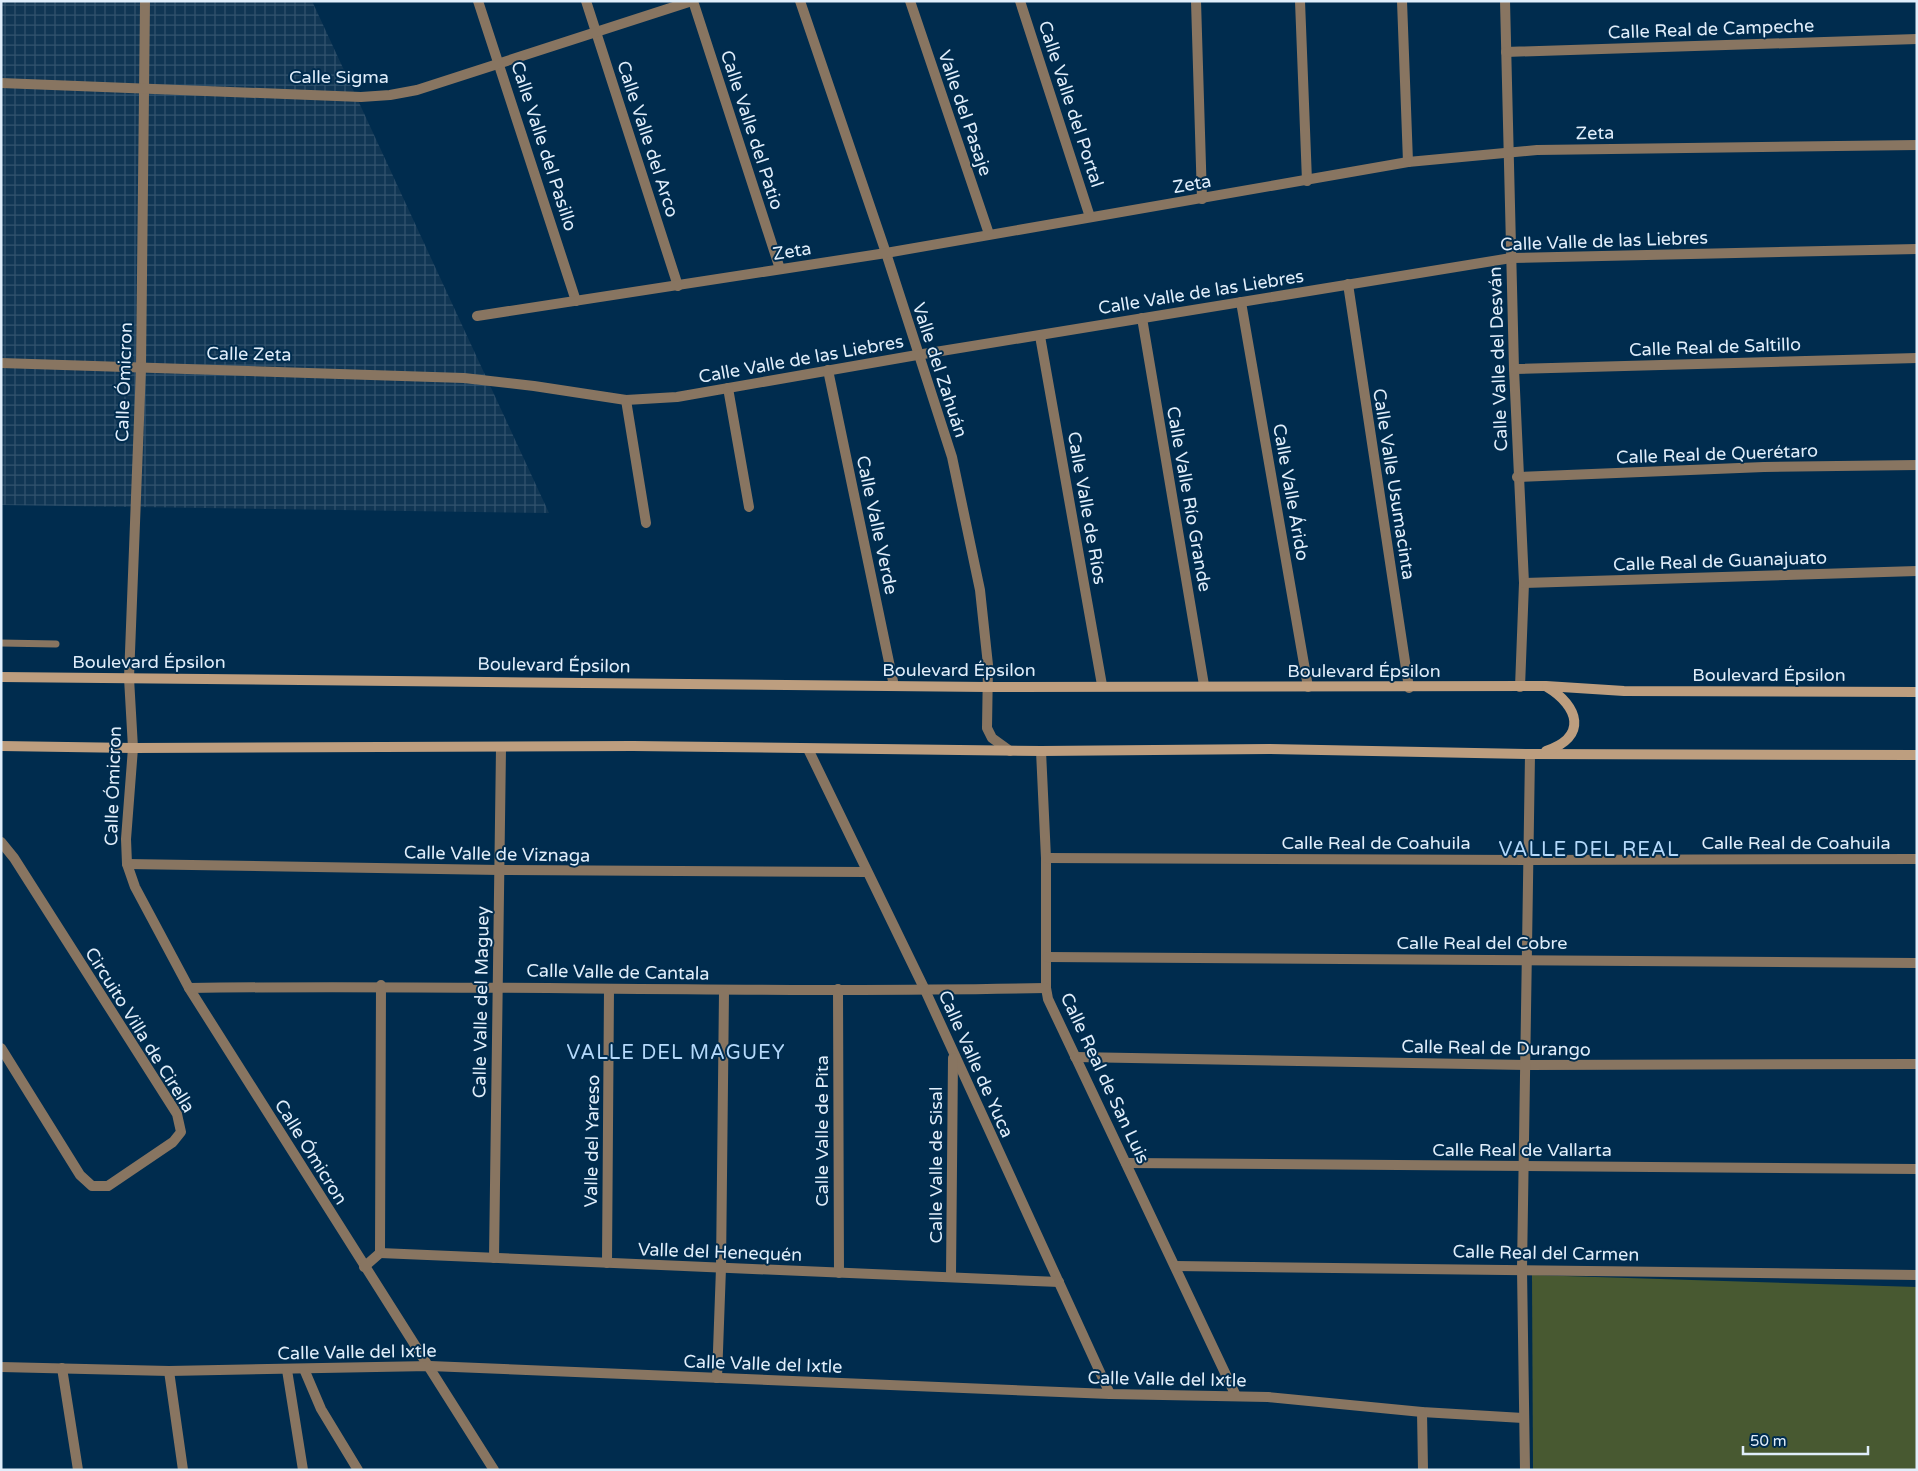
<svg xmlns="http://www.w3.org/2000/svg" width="1918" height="1471" font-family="'Varela Round',sans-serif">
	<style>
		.industrial { fill: url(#industrial-grid) }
		.green { fill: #485931 }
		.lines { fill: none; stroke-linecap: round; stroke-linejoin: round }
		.lane { stroke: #887561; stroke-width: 7 }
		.street { stroke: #887561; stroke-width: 10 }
		.secondary { stroke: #bd9e7f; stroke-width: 10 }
		.labels { text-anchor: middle; stroke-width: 4; stroke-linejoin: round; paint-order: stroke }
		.street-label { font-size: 18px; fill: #e0eefb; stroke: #002c4e }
		.quarter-label { font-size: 20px; letter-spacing: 1px; fill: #b4d9fb; stroke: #002c4e }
	</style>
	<defs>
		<pattern id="industrial-grid" width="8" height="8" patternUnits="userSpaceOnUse" patternTransform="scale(1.25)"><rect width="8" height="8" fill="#103654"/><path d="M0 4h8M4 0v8" fill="none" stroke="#32536e"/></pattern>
	</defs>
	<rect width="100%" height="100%" fill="#002c4e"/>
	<polygon class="industrial" points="1,1 312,1 549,513 1,505"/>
	<polygon class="green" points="1532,1275 1917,1287 1917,1470 1533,1470"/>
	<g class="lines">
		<polyline class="lane" points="1,643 56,644"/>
		<g class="street">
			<polyline points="145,1 141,368 129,678 133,748 126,839 127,864 135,887 189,988 494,1470"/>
			<polyline points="478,1 576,301"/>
			<polyline points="586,1 678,286"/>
			<polyline points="693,1 780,269"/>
			<polyline points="800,1 886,253 952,457 980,590 988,665 987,728 992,738 1010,751"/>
			<polyline points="910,1 989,234"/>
			<polyline points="1020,1 1090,217"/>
			<polyline points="1196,1 1202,199"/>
			<polyline points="1300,1 1307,181"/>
			<polyline points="1402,1 1408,162"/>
			<polyline points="1505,1 1514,369 1524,583 1520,687"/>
			<polyline points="1506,52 1917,39"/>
			<polyline points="1,83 361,97 390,95 417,90 692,1"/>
			<polyline points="1348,284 1409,688"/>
			<polyline points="1241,302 1308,687"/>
			<polyline points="477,316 886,253 1408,162 1537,150 1917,145"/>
			<polyline points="1142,318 1204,685"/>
			<polyline points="1040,336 1102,685"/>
			<polyline points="1,363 464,378 534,386 626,400 677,397 917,355 1511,258 1917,249"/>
			<polyline points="1514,369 1917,358"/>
			<polyline points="828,370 894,686"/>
			<polyline points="728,388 749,507"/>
			<polyline points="626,400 646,523"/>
			<polyline points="1517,477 1764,467 1917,465"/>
			<polyline points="1524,583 1917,571"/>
			<polyline points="808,749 925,990 1110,1394"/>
			<polyline points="1041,751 1046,858 1046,988 1048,999 1236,1396"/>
			<polyline points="1,842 14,858 177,1114 181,1132 173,1142 108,1186 92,1186 80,1175 1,1048"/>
			<polyline points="1046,858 1528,860 1917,859"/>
			<polyline points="127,864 500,870 866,872"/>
			<polyline points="1047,957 1917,963"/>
			<path d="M 189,988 C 475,984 761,994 1046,988"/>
			<polyline points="838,989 839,1273"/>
			<polyline points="1075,1057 1527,1065 1917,1064"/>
			<polyline points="1126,1163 1917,1169"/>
			<polyline points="380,1253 1059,1282"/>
			<polyline points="494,1258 501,748"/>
			<polyline points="607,1263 609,989"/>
			<polyline points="1175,1266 1917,1275"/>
			<polyline points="364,1267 380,1253 381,985"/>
			<polyline points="951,1276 953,1058"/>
			<polyline points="1,1367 169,1371 430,1366 1110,1394 1268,1397 1422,1412 1523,1418"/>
			<polyline points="62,1368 78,1470"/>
			<polyline points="304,1369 321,1409 358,1470"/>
			<polyline points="287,1370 303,1470"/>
			<polyline points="169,1371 183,1470"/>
			<polyline points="717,1378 721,1268 724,991"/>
			<polyline points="1422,1412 1423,1470"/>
			<polyline points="1525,1470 1522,1269 1530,754"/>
		</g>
		<g class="secondary">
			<polyline points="1,677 987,687 1546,686 1624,691 1917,692"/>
			<polyline points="1,746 133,748 633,746 1041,751 1269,749 1530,754 1917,755"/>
			<path d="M 1546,751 C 1588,737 1579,706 1547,687"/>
		</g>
	</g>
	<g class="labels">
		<g class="street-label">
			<text transform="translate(1711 29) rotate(-2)" y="6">Calle Real de Campeche</text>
			<text x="339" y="83">Calle Sigma</text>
			<text transform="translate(1071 104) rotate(72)" y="6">Calle Valle del Portal</text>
			<text transform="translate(965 113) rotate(71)" y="6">Valle del Pasaje</text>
			<text transform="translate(752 130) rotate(72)" y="6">Calle Valle del Patio</text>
			<text transform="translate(1595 133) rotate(-1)" y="6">Zeta</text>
			<text transform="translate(648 139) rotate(72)" y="6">Calle Valle del Arco</text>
			<text transform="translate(544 146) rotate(72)" y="6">Calle Valle del Pasillo</text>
			<text transform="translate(1192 184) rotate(-10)" y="6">Zeta</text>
			<text transform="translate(1604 241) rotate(-2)" y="6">Calle Valle de las Liebres</text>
			<text transform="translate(792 251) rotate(-9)" y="6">Zeta</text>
			<text transform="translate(1201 292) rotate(-9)" y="6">Calle Valle de las Liebres</text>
			<text transform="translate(1715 347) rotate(-2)" y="6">Calle Real de Saltillo</text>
			<text transform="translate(249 354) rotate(1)" y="6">Calle Zeta</text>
			<text transform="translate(801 359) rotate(-10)" y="6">Calle Valle de las Liebres</text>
			<text transform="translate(1498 359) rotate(-92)" y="6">Calle Valle del Desván</text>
			<text transform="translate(940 370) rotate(72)" y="6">Valle del Zahuán</text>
			<text transform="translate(124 382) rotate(-88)" y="6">Calle Ómicron</text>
			<text transform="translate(1717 454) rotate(-2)" y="6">Calle Real de Querétaro</text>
			<text transform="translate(1394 484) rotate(81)" y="6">Calle Valle Usumacinta</text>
			<text transform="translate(1291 492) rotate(80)" y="6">Calle Valle Árido</text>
			<text transform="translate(1189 499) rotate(80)" y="6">Calle Valle Río Grande</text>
			<text transform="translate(1087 508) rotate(80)" y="6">Calle Valle de Ríos</text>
			<text transform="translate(877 525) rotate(78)" y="6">Calle Valle Verde</text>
			<text transform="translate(1720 561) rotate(-2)" y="6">Calle Real de Guanajuato</text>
			<text x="149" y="668">Boulevard Épsilon</text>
			<text transform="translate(554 665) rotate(1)" y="6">Boulevard Épsilon</text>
			<text x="959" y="676">Boulevard Épsilon</text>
			<text x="1364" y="677">Boulevard Épsilon</text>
			<text x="1769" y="681">Boulevard Épsilon</text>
			<text transform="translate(113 786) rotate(-88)" y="6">Calle Ómicron</text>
			<text x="1376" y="849">Calle Real de Coahuila</text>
			<text x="1796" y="849">Calle Real de Coahuila</text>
			<text transform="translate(497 854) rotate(1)" y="6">Calle Valle de Viznaga</text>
			<text x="1482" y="949">Calle Real del Cobre</text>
			<text transform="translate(618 972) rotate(1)" y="6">Calle Valle de Cantala</text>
			<text transform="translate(481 1002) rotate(-89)" y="6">Calle Valle del Maguey</text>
			<text transform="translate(140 1030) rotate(58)" y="6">Circuito Villa de Cirella</text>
			<text transform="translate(1496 1048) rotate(1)" y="6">Calle Real de Durango</text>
			<text transform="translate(976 1064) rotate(66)" y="6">Calle Valle de Yuca</text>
			<text transform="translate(1105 1078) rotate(65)" y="6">Calle Real de San Luis</text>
			<text transform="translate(822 1131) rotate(-90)" y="6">Calle Valle de Pita</text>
			<text transform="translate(592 1141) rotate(-89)" y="6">Valle del Yareso</text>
			<text x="1522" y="1156">Calle Real de Vallarta</text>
			<text transform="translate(311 1152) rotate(58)" y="6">Calle Ómicron</text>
			<text transform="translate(936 1165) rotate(-90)" y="6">Calle Valle de Sisal</text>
			<text transform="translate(720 1252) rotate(2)" y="6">Valle del Henequén</text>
			<text transform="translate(1546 1253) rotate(1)" y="6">Calle Real del Carmen</text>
			<text transform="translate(357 1352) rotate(-1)" y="6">Calle Valle del Ixtle</text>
			<text transform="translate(763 1364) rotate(2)" y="6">Calle Valle del Ixtle</text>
			<text transform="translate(1167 1379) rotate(1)" y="6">Calle Valle del Ixtle</text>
		</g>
		<g class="quarter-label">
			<text x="1589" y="856">VALLE DEL REAL</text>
			<text x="676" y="1059">VALLE DEL MAGUEY</text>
		</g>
	</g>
	<rect width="1918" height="1471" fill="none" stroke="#e0eefb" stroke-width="5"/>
	<path d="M1743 1446v8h125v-8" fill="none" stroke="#e0eefb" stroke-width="2.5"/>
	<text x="1750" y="1446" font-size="15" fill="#e0eefb" stroke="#002c4e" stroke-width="4" paint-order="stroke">50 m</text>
</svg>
